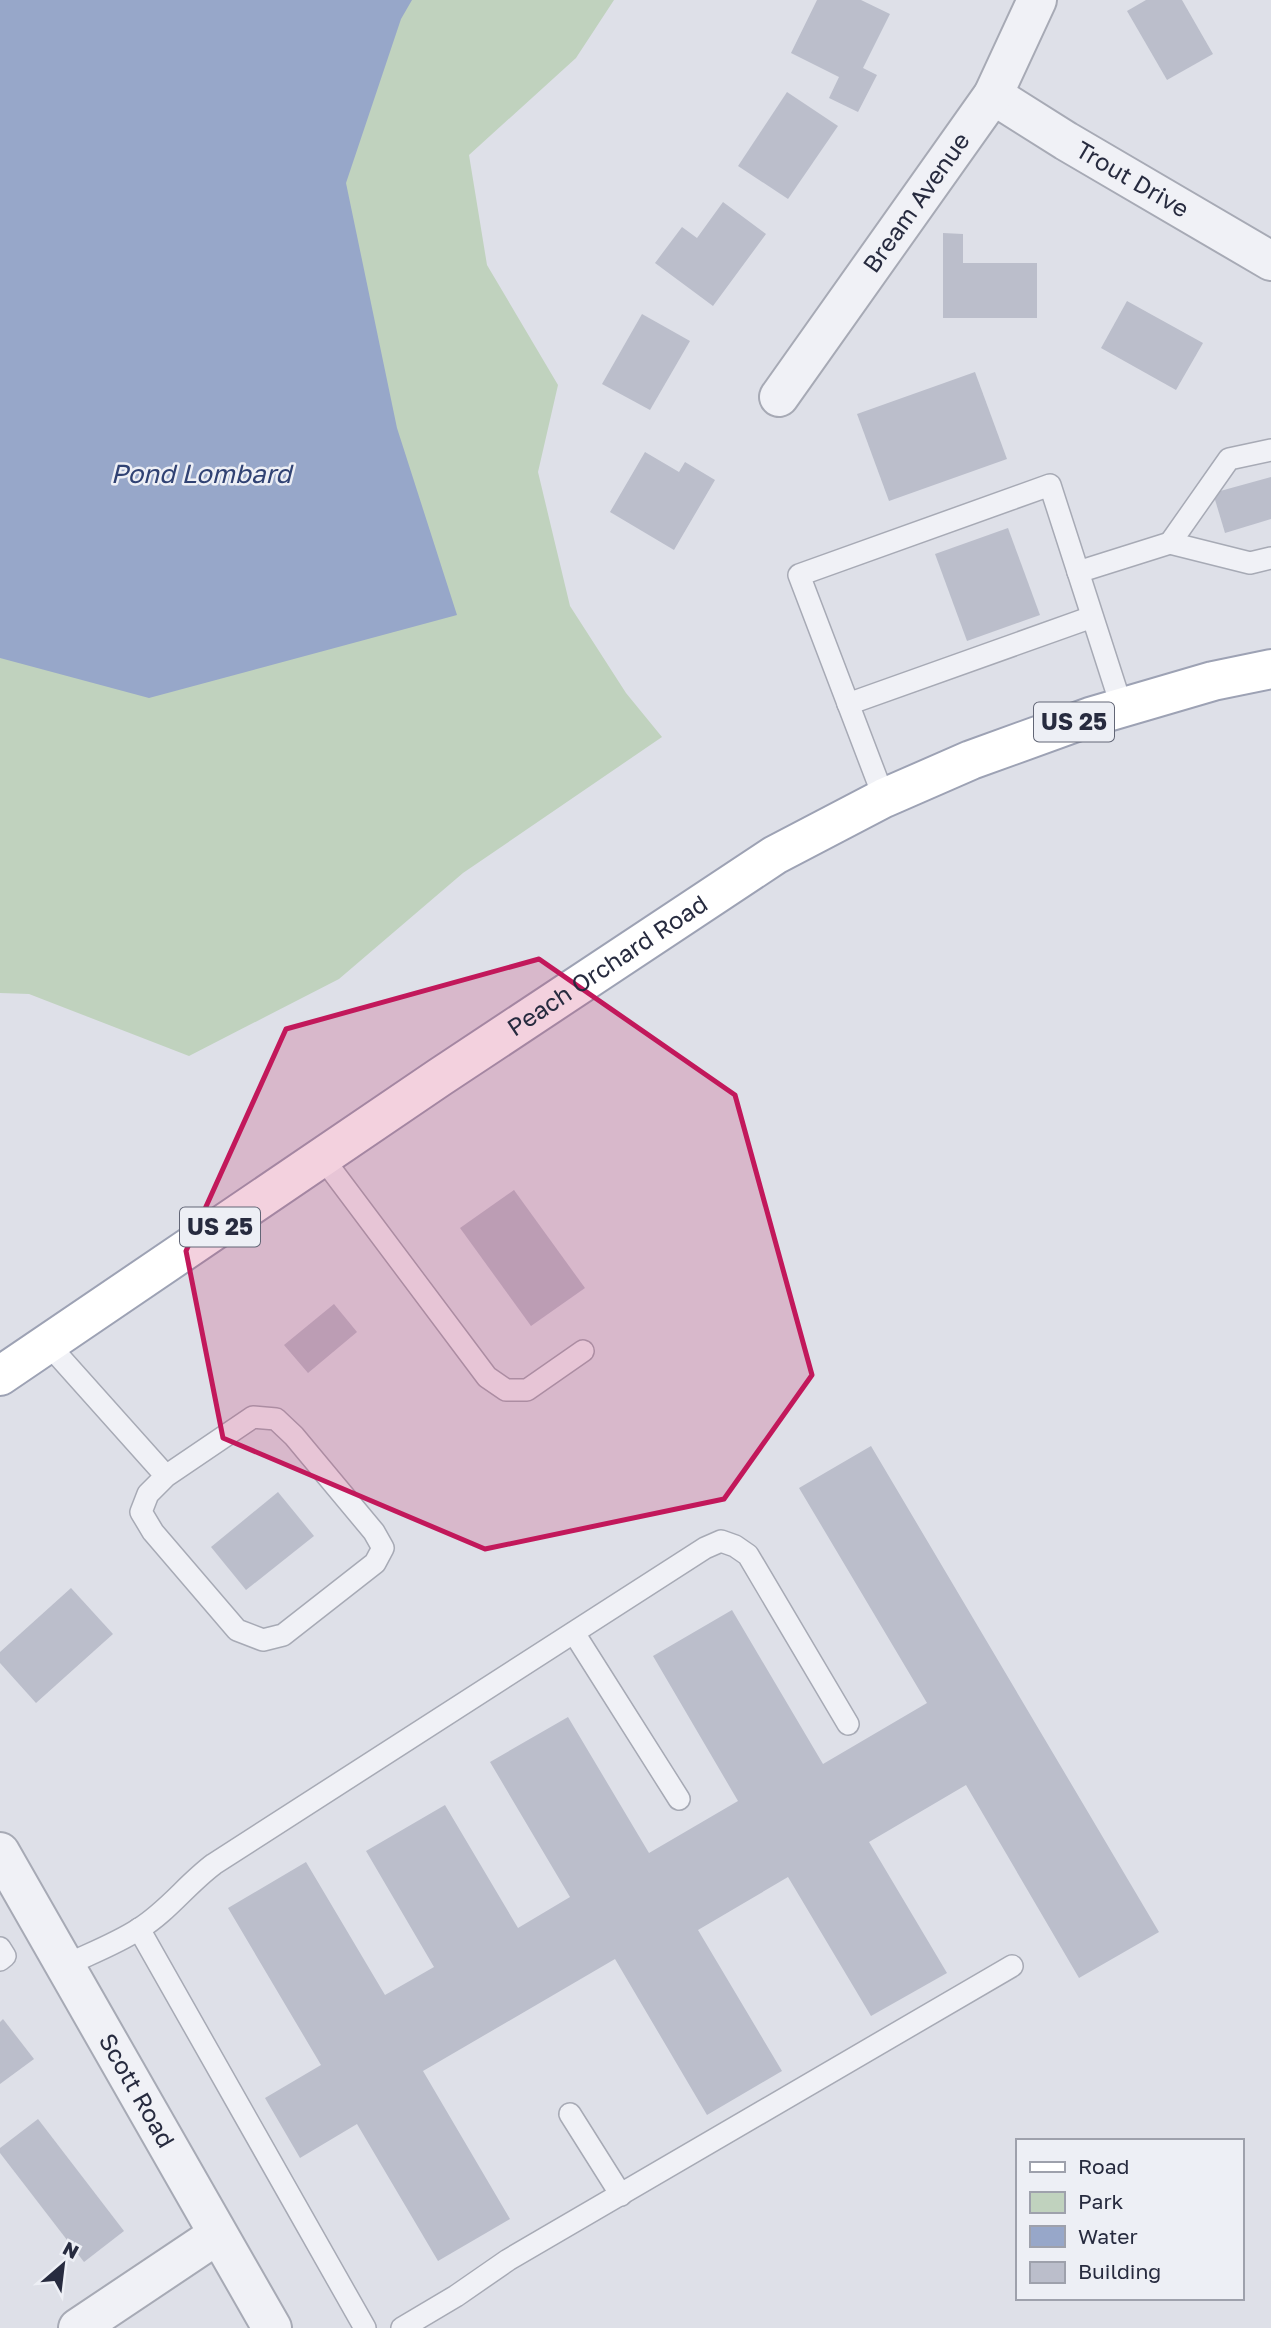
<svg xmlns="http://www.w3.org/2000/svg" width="1271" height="2328" font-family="'Golos Text',sans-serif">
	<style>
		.green { fill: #c0d2be }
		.water { fill: #97a7c9 }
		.building { fill: #bbbecb }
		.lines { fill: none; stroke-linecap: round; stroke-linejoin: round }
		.lane-casing { stroke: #a7aab5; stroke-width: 24 }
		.street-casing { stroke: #a7aab5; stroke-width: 42 }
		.primary-casing { stroke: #9da2b4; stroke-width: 42 }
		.lane { stroke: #f0f1f6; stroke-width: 21 }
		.street { stroke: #f0f1f6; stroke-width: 38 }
		.primary { stroke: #fff; stroke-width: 38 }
		.marked { fill: #c2185b; fill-opacity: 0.2; stroke: #c2185b; stroke-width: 5; stroke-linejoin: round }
		.labels { text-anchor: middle; stroke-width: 5; stroke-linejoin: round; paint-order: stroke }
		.shield { fill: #edeff5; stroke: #626676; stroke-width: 2 }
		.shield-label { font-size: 23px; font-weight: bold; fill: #272b3f }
		.street-label { font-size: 24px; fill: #272b3f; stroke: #edeff5 }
		.water-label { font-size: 26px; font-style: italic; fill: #304273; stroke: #edeff5 }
	</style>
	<rect width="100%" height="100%" fill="#dee0e8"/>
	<polygon class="green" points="0,0 614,0 576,58 469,155 487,265 558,385 538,472 570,606 626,693 662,737 463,873 339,979 189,1056 29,994 0,993"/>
	<polygon class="water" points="0,0 412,0 401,19 346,183 397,428 457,615 149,698 0,658"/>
	<g class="building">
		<polygon points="817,0 861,0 890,14 863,68 877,75 858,112 829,98 839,77 791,53"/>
		<polygon points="1146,0 1182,0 1213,54 1167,80 1127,11"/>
		<polygon points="787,92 838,126 788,199 738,166"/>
		<polygon points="723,202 766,234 713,306 655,263 682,227 697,238"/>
		<polygon points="943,233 963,234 963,263 1037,263 1037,318 943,318"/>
		<polygon points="1127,301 1203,343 1176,390 1101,348"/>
		<polygon points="642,314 690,341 650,410 602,384"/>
		<polygon points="975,372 1007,459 889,501 857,414"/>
		<polygon points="645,452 679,472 685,462 715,480 674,550 610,512"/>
		<polygon points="1271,477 1271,519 1225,533 1213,493"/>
		<polygon points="1008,528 1040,615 967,641 935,554"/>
		<polygon points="514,1190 585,1288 531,1326 460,1228"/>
		<polygon points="334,1304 357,1332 308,1373 284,1345"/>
		<polygon points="871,1446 1159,1932 1079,1978 966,1785 869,1842 947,1973 871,2016 788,1877 698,1930 782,2071 707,2115 615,1959 423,2071 510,2219 438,2261 357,2124 300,2158 265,2098 321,2065 228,1908 306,1862 385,1995 434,1967 366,1851 445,1805 518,1928 570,1897 490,1762 568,1717 649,1853 738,1801 653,1656 732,1610 823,1764 927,1703 799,1488"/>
		<polygon points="278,1492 314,1536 246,1590 211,1547"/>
		<polygon points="71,1588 113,1634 36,1703 0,1663 0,1652"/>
		<polygon points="3,2019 34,2059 0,2084 0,2022"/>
		<polygon points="38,2119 124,2231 84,2262 0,2153 0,2148"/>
	</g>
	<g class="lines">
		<g class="lane-casing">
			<g id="lane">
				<polyline points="1170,543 1229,459 1271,450"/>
				<polyline points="1078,572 1170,543 1250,563 1271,558"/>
				<polyline points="848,704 1092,617"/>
				<polyline points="884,798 799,575 1050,485 1122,708"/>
				<polyline points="322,1157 487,1377 506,1390 527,1390 583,1351"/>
				<polyline points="48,1344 166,1476 148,1494 141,1512 153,1532 237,1630 263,1640 283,1635 375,1563 383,1548 374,1532 294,1436 276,1419 253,1417 166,1476"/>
				<polyline points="574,1633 679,1799"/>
				<polyline points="139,1929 365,2328"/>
				<polyline points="0,1948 5,1956 0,1960"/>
				<path d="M 64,1966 C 89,1954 116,1944 139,1929 C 168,1911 187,1884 214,1864 L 705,1548 L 721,1541 L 735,1546 L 748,1555 L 848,1724"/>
				<polyline points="570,2114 621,2195"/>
				<polyline points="402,2328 456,2296 508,2260 1012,1966"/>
			</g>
		</g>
		<g class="street-casing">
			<g id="street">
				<path id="s1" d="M 993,95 L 1066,141 L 1271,261"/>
				<path id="s2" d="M 779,397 L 993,95 L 1037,0"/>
				<path id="s3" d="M 0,1852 L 272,2328"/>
				<polyline points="78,2328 217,2235"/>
			</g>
		</g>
		<g class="primary-casing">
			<g id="primary">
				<path id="s4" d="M 0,1376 L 440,1077 L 775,855 L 884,798 L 971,760 L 1090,717 L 1213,681 L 1271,669"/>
			</g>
		</g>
		<use href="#lane" class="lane"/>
		<use href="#street" class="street"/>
		<use href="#primary" class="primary"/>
	</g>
	<path class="marked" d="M 539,959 L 735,1095 L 812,1375 L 724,1499 L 485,1549 L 223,1438 L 186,1251 L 286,1029 Z"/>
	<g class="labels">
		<g class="shield">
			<rect x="1034" y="702.5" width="80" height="39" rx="5"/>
			<rect x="180" y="1207.5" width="80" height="39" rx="5"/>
		</g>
		<g class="shield-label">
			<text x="1074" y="730">US 25</text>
			<text x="220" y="1235">US 25</text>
		</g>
		<g class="street-label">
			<text dy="8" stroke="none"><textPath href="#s1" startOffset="163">Trout Drive</textPath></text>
			<text dy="8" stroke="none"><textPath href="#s2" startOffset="238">Bream Avenue</textPath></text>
			<text dy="8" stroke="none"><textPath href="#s4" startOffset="733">Peach Orchard Road</textPath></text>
			<text dy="8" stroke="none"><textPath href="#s3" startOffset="275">Scott Road</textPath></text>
		</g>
		<g class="water-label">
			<text x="201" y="483">Pond Lombard</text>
		</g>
	</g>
	<rect x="1016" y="2139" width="228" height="161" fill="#edeff5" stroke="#9ea1ac" stroke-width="2"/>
	<rect x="1030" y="2162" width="35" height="10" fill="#ffffff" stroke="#9ea1ac" stroke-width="2"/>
	<text x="1078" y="2174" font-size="21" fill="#272b3f">Road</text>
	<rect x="1030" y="2192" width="35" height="21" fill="#c0d2be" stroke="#9ea1ac" stroke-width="2"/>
	<text x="1078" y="2209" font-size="21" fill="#272b3f">Park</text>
	<rect x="1030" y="2226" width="35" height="21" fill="#97a7c9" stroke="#9ea1ac" stroke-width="2"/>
	<text x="1078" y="2244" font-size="21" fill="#272b3f">Water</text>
	<rect x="1030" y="2262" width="35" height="21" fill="#bbbecb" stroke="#9ea1ac" stroke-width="2"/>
	<text x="1078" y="2279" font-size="21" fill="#272b3f">Building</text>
	<g transform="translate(63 2265) rotate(28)" stroke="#edeff5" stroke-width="5" paint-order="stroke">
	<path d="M0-5L12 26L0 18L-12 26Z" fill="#272b3f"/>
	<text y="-10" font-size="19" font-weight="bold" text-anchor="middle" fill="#272b3f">N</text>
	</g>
</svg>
